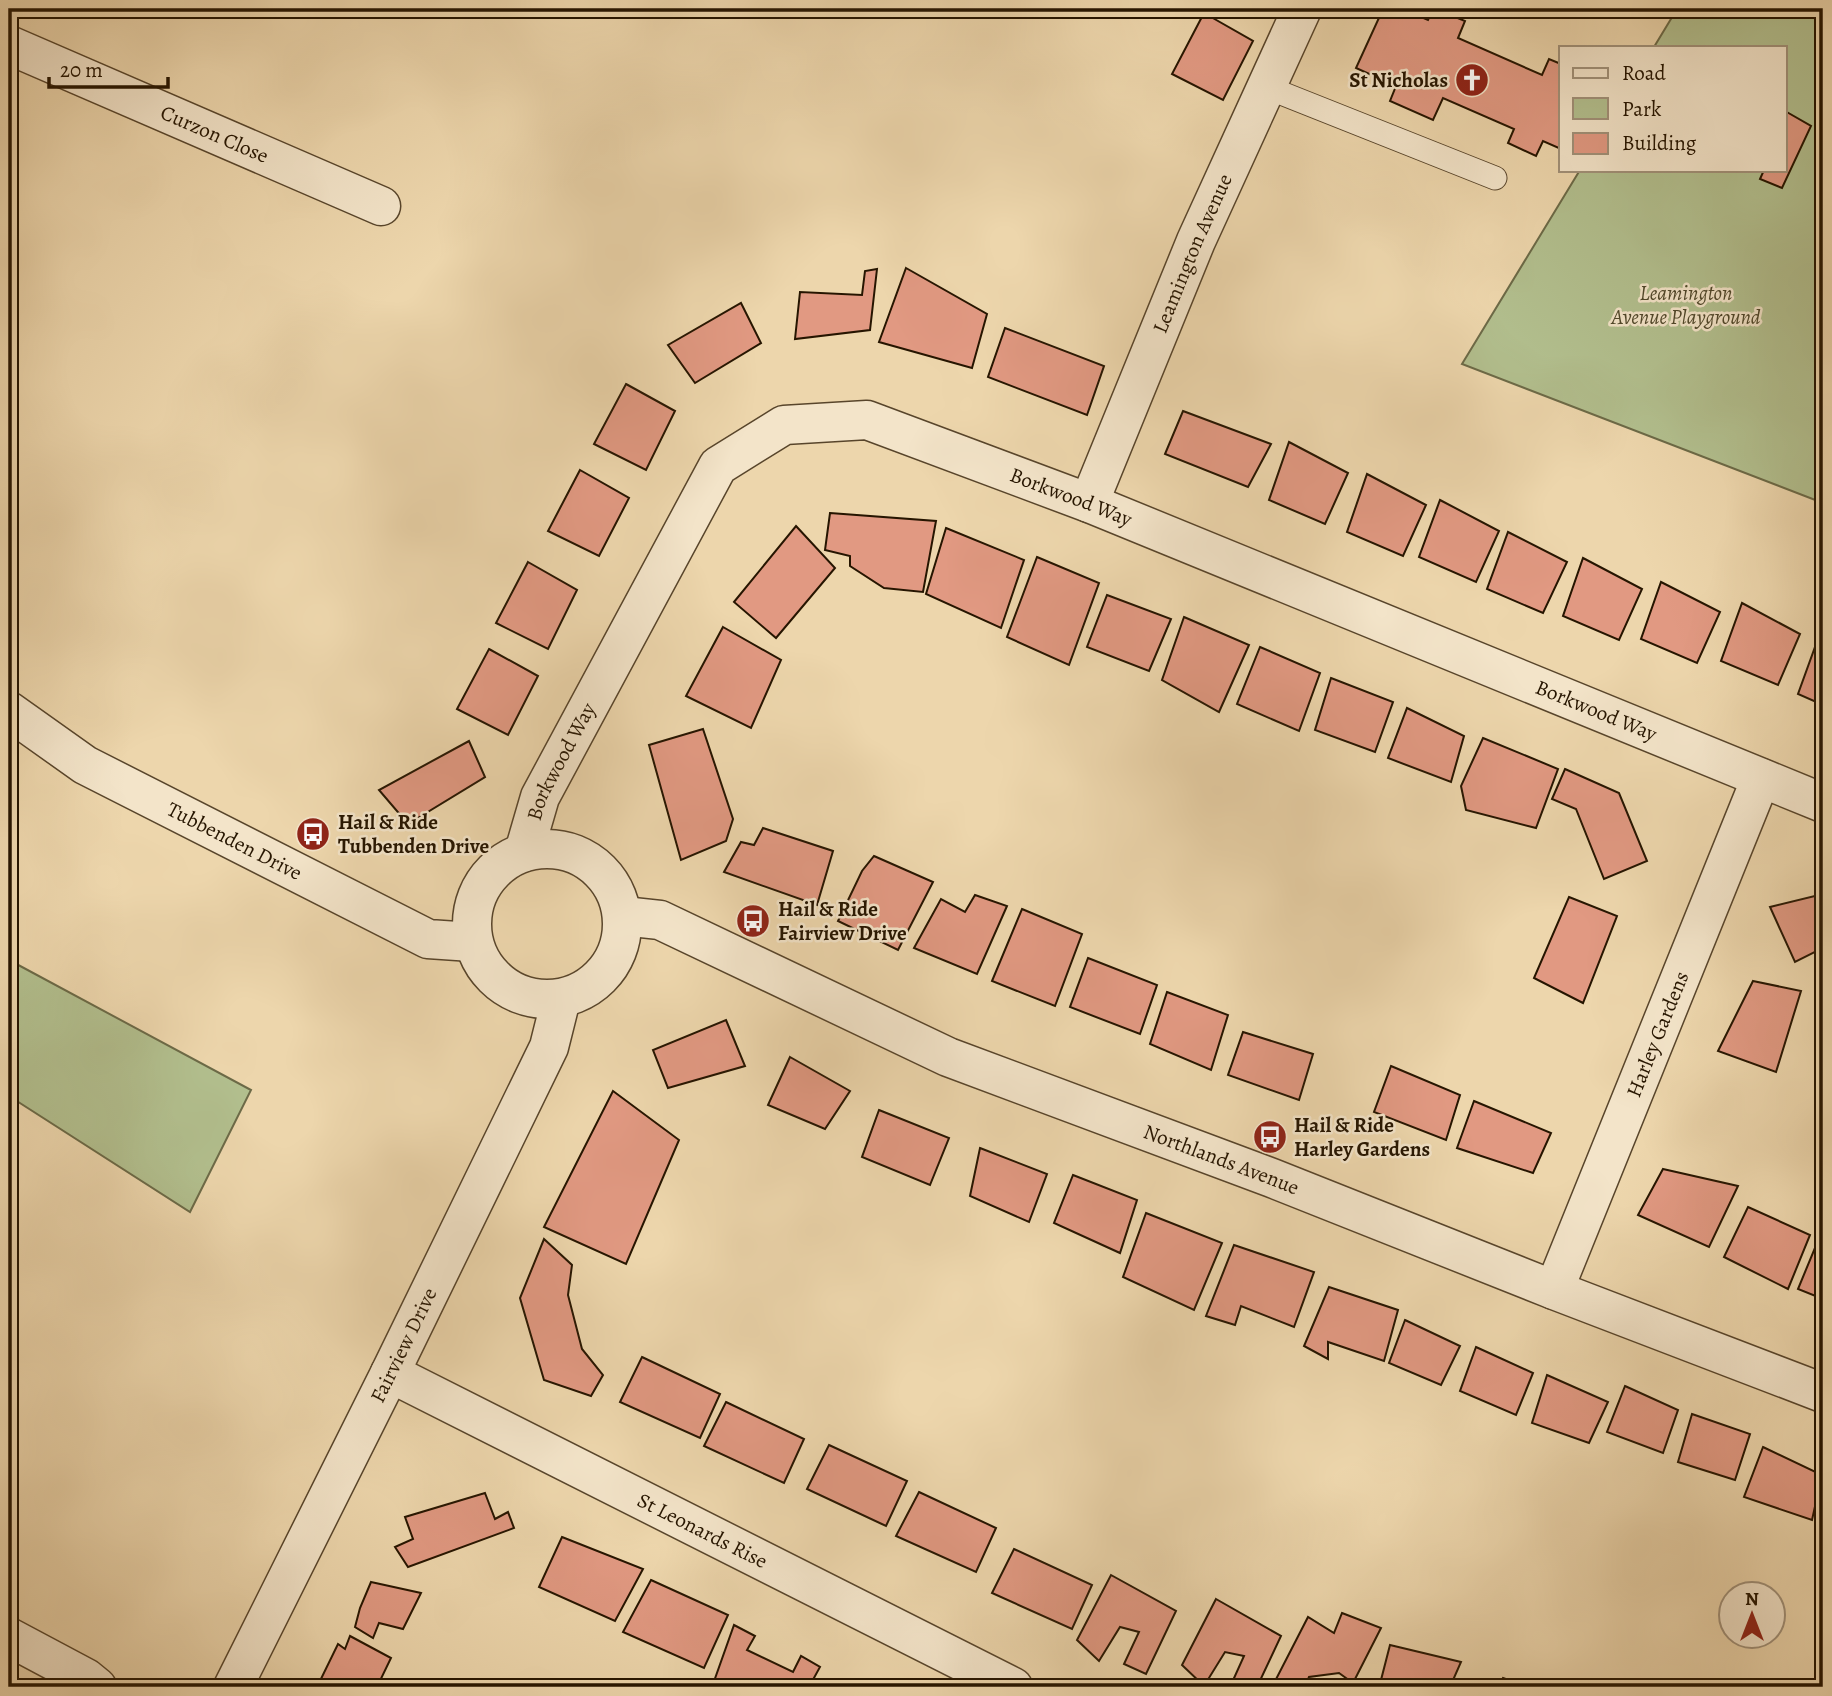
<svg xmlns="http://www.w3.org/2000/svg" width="1832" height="1696" font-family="Alegreya,serif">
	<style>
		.green { fill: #b2bf8e; stroke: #6c6a47; stroke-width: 2 }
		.building { fill: #e19982; stroke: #261500; stroke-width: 2 }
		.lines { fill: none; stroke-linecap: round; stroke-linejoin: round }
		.lane-casing { stroke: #58452b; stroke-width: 25 }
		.street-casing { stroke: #58452b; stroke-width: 41 }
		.lane { stroke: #f3e4c9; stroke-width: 23 }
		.street { stroke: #f3e4c9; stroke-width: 38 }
		.labels { text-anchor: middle; stroke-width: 5; stroke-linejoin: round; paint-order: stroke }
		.poi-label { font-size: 21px; font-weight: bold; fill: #261500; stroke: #f3e4c9; text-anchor: start }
		.street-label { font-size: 21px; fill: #261500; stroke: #f3e4c9 }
		.park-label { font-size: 21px; font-style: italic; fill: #50482b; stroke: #f3e4c9 }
	</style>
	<rect width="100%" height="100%" fill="#edd6ac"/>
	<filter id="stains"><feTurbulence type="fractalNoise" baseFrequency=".00286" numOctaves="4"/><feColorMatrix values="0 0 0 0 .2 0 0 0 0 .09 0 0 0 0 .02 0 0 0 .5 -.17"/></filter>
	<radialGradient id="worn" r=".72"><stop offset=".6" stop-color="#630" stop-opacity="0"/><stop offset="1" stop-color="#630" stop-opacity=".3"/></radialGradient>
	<g class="green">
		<polygon points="1677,9 1823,9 1823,503 1462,364 1580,170 1785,170 1785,47 1654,47"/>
		<polygon points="9,960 251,1090 190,1212 9,1096"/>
	</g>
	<g class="building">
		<polygon points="1383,9 1402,9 1428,20 1433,9 1436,9 1465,21 1458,38 1542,75 1549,59 1561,64 1561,149 1543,141 1536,156 1508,143 1514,129 1443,98 1433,120 1390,101 1396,86 1356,68"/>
		<polygon points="1204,13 1253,41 1223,100 1172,74"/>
		<polygon points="1785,111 1811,126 1782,188 1760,179 1764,170 1785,170"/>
		<polygon points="906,268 987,314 972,368 879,342"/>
		<polygon points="877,269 870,330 795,339 800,292 862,295 865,271"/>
		<polygon points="741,303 761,343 695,383 668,345"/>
		<polygon points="1005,328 1104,366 1087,415 988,377"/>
		<polygon points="626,384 675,411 646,470 594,444"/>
		<polygon points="1183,411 1271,444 1248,487 1165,454"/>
		<polygon points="1289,442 1348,473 1325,524 1269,500"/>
		<polygon points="580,470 629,498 599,556 548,531"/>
		<polygon points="1367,474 1426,505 1403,556 1347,532"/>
		<polygon points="1440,500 1499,531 1476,582 1419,557"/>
		<polygon points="830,513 936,521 923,592 884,588 850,566 850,556 825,550"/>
		<polygon points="796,526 835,568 776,638 734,602"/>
		<polygon points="946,528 1024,560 1001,628 926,594"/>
		<polygon points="1508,532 1567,562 1543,613 1487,589"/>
		<polygon points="1037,557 1099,583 1069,665 1007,637"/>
		<polygon points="1583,558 1642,589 1619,640 1563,616"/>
		<polygon points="528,562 577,590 548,649 496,623"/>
		<polygon points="1661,582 1720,612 1697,663 1641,639"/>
		<polygon points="1107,595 1171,619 1149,671 1087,647"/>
		<polygon points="1742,603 1800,634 1778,685 1721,661"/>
		<polygon points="1184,617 1249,645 1219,712 1162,680"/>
		<polygon points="723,627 781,660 751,728 686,696"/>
		<polygon points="1819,636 1823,638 1823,705 1798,694"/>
		<polygon points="1260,647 1320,673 1299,731 1237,704"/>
		<polygon points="489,649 538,676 508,735 457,709"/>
		<polygon points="1331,678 1393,702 1375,752 1315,730"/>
		<polygon points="1407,708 1464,736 1451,782 1388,758"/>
		<polygon points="703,729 733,819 726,841 681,860 649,745"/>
		<polygon points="1483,738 1558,769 1536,828 1466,810 1461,786"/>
		<polygon points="469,741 485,777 408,824 379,790"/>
		<polygon points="1565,769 1619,793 1647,861 1604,879 1576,809 1552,799"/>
		<polygon points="763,828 833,851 817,905 724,872 741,842 754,845"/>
		<polygon points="874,856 933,882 898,950 838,921 862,871"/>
		<polygon points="1823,894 1823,948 1795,962 1770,907"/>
		<polygon points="975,895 1007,906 977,974 914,948 941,899 965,912"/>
		<polygon points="1569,897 1617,916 1583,1003 1534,978"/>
		<polygon points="1022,909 1082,934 1055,1006 992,981"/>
		<polygon points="1088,958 1157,985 1140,1034 1070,1007"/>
		<polygon points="1753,981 1801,991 1776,1072 1718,1051"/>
		<polygon points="1167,992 1228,1015 1211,1070 1150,1044"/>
		<polygon points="726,1020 745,1066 668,1088 653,1050"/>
		<polygon points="1243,1032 1313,1054 1299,1100 1228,1075"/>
		<polygon points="790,1057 850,1091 825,1129 768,1105"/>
		<polygon points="1391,1066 1460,1095 1446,1140 1374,1112"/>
		<polygon points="613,1091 679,1140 626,1264 544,1227"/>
		<polygon points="1474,1101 1551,1133 1533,1173 1457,1148"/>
		<polygon points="879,1110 949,1138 930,1185 862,1157"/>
		<polygon points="980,1148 1047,1174 1029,1222 970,1196"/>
		<polygon points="1663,1169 1738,1186 1709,1247 1638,1215"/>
		<polygon points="1073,1175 1137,1200 1120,1253 1054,1223"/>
		<polygon points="1748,1207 1810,1235 1788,1289 1724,1257"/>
		<polygon points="1146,1213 1222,1243 1194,1310 1123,1277"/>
		<polygon points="544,1239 572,1265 568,1295 582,1349 603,1375 591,1396 544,1380 520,1298"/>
		<polygon points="1817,1243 1823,1245 1823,1299 1798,1289"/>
		<polygon points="1234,1245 1314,1272 1294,1327 1241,1306 1235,1325 1206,1316"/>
		<polygon points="1329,1287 1398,1310 1384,1361 1328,1342 1328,1359 1304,1346"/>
		<polygon points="1405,1320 1460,1346 1441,1385 1389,1363"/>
		<polygon points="1476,1347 1533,1373 1516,1415 1460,1391"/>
		<polygon points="642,1357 720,1394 700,1438 620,1402"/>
		<polygon points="1547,1375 1608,1402 1589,1443 1532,1423"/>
		<polygon points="1625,1386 1678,1410 1663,1453 1607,1432"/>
		<polygon points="726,1402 804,1439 784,1483 704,1446"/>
		<polygon points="1692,1414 1750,1434 1735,1480 1678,1462"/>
		<polygon points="829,1445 907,1481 886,1526 807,1489"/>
		<polygon points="1763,1447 1822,1475 1812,1520 1744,1497"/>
		<polygon points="919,1492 996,1528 976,1572 896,1536"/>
		<polygon points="485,1493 495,1519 508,1512 514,1528 408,1567 395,1547 413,1539 405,1517"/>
		<polygon points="562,1537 643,1569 615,1621 539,1587"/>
		<polygon points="1014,1549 1092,1585 1072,1629 992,1593"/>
		<polygon points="1111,1575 1176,1611 1146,1674 1124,1664 1139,1632 1120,1627 1099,1661 1077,1640"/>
		<polygon points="651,1580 728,1615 704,1668 623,1632"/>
		<polygon points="371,1582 421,1593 403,1629 379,1623 373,1638 355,1627 360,1608"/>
		<polygon points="1216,1599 1281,1636 1257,1687 1230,1687 1244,1656 1225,1652 1204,1686 1182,1665"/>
		<polygon points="1342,1613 1381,1628 1353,1683 1339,1673 1309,1677 1305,1687 1272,1687 1308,1617 1334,1633"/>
		<polygon points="734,1625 755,1636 747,1650 793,1672 801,1656 820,1667 809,1687 712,1687"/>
		<polygon points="350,1636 391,1658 377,1687 317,1687 338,1644 345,1649"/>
		<polygon points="1390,1645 1461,1662 1450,1687 1398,1687 1381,1680"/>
		<polygon points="1503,1678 1528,1687 1499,1687"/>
	</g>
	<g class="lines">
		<g class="lane-casing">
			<polyline id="lane" points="1266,87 1495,178"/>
		</g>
		<g class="street-casing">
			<g id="street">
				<path id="s1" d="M 9,45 L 381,206"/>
				<path id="s2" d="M 1089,503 L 1196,241 L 1302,9"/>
				<path id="s3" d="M 9,711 L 85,765 L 428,939 L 472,942"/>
				<circle cx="547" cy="924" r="75"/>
				<path id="s4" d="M 524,852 L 540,797 L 718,466 L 784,425 L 867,420 L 1089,503 L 1823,803"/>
				<path id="s5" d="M 623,916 L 660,920 L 948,1057 L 1272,1178 L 1554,1290 L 1823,1393"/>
				<path id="s6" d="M 1554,1290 L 1761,778"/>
				<path id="s7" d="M 390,1373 L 1013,1687"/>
				<polyline points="9,1637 86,1678 97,1687"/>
				<path id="s8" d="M 233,1687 L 390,1373 L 549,1047 L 561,999"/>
			</g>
		</g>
		<use href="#lane" class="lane"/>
		<use href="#street" class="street"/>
	</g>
	<defs>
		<g id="church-disc" transform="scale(1.75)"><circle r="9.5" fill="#8f2418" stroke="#f3e4c9"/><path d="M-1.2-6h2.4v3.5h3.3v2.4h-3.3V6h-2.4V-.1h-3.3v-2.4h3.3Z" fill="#fff"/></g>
		<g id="bus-disc" transform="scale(1.75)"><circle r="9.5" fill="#8f2418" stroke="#f3e4c9"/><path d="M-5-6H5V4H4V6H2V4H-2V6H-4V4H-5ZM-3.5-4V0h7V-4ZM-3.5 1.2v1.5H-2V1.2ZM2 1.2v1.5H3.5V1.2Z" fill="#fff"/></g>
	</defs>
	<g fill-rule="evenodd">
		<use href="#church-disc" x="1472" y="80"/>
		<use href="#bus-disc" x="313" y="834"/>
		<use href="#bus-disc" x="753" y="921"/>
		<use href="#bus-disc" x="1270" y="1137"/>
	</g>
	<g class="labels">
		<g class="poi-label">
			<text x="1448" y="87" text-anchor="end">St Nicholas</text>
			<text x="338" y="829">Hail &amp; Ride<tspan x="338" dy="24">Tubbenden Drive</tspan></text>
			<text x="778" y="916">Hail &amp; Ride<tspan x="778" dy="24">Fairview Drive</tspan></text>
			<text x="1294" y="1132">Hail &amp; Ride<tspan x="1294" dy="24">Harley Gardens</tspan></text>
		</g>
		<g class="street-label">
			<text dy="7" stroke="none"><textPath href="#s1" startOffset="224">Curzon Close</textPath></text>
			<text dy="7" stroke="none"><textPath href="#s2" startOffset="270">Leamington Avenue</textPath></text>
			<text dy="7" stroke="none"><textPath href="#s4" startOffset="812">Borkwood Way</textPath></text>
			<text dy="7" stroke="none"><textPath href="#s4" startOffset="1379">Borkwood Way</textPath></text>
			<text dy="7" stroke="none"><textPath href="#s4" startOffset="98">Borkwood Way</textPath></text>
			<text dy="7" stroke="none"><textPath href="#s3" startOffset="261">Tubbenden Drive</textPath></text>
			<text dy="7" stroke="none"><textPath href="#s6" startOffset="276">Harley Gardens</textPath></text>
			<text dy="7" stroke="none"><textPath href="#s5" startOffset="648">Northlands Avenue</textPath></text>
			<text dy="7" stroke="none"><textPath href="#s8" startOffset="382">Fairview Drive</textPath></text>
			<text dy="7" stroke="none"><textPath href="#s7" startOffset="350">St Leonards Rise</textPath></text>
		</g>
		<g class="park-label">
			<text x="1686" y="300">Leamington<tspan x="1686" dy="24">Avenue Playground</tspan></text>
		</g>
	</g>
	<rect width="1832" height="1696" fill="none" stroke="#edd6ac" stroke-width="35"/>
	<rect x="10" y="10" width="1811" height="1675" fill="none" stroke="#261500" stroke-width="3.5"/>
	<rect x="18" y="18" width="1797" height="1661" fill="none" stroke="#261500" stroke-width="2"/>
	<rect x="1559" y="46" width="228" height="126" fill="#f3e4c9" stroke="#a19179" stroke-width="2"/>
	<rect x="1573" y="68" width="35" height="10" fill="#f3e4c9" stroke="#a19179" stroke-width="2"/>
	<text x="1622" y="80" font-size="21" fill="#261500">Road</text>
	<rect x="1573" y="98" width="35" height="21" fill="#b2bf8e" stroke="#a19179" stroke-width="2"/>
	<text x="1622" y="116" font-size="21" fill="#261500">Park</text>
	<rect x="1573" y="133" width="35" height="21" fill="#e19982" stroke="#a19179" stroke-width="2"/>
	<text x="1622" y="150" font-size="21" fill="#261500">Building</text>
	<g transform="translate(1752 1615)"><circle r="33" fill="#f3e4c9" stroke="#a19179" stroke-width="2"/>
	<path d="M0-5L12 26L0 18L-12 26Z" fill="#8f2418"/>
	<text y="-10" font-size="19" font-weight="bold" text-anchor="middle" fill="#261500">N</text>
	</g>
	<path d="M49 77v10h119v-10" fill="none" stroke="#261500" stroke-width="3.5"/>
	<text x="60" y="77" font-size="21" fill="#261500" stroke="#f3e4c9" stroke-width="5" paint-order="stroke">20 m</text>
	<rect width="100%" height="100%" filter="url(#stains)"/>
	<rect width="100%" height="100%" fill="url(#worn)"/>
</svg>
